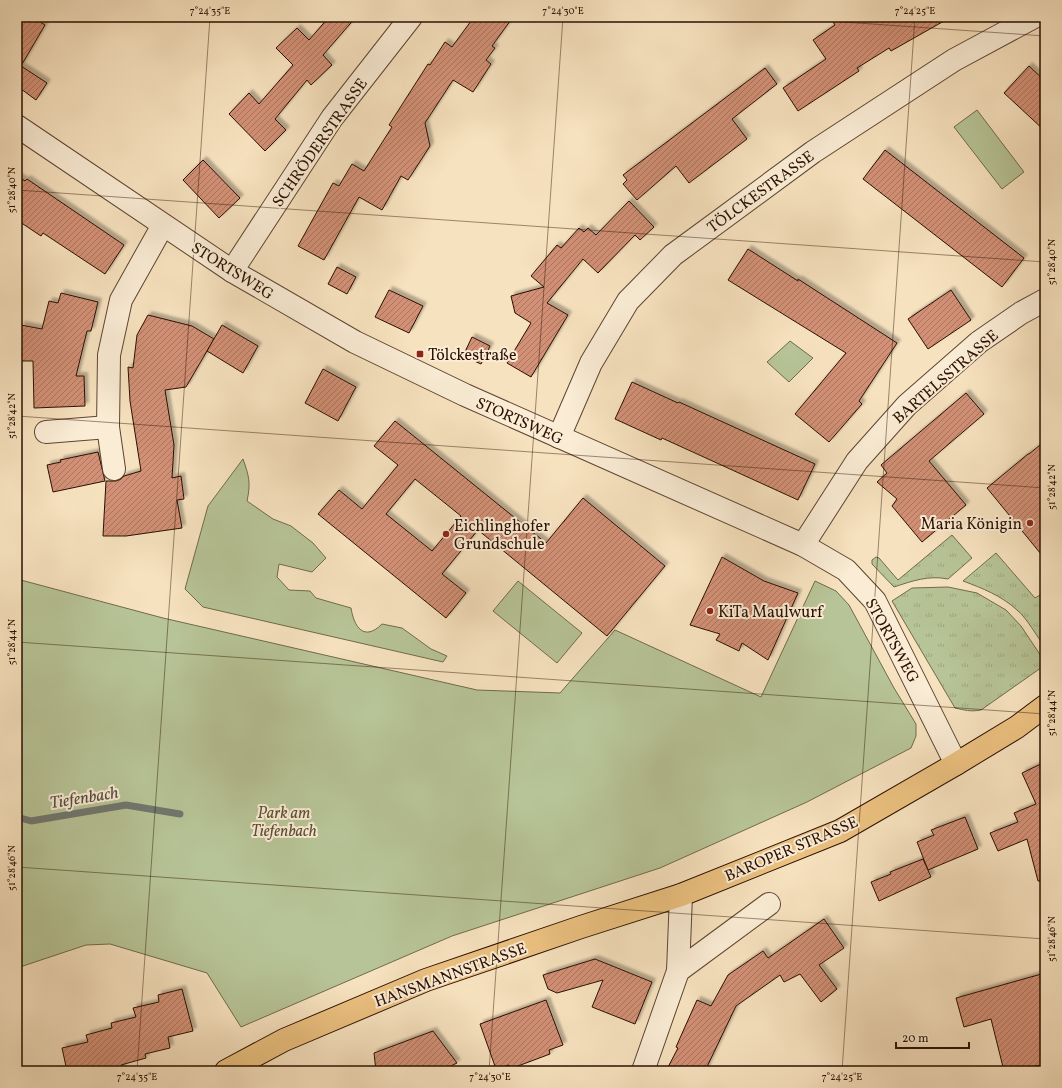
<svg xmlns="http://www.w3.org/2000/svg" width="1062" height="1088" font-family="Vollkorn,serif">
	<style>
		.grass { fill: url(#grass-tufts); stroke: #706a4c }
		.park { fill: #b7c497; stroke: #706a4c }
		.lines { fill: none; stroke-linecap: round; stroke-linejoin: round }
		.stream { stroke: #70776f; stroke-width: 7 }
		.building { fill: url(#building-hatch); stroke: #2a0f00; fill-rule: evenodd; filter: url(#shadow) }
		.minor-casing { stroke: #5d4430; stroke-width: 24 }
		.major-casing { stroke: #2a0f00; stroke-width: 24 }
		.minor { stroke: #faecd5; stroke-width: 22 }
		.major { stroke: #ecc180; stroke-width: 22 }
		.ticks { fill: none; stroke: #2a0f00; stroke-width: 1; stroke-opacity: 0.45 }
		.poi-dot { fill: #8f2418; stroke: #faecd5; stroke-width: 1.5 }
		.labels { text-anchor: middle; stroke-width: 4; stroke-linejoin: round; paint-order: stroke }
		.street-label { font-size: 16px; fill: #2a0f00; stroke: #faecd5 }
		.poi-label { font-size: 16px; fill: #2a0f00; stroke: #faecd5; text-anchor: start }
		.park-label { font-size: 16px; font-style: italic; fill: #5b4e35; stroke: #faecd5 }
		.water-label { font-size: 17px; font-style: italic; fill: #534c41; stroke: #faecd5 }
		.neatline { fill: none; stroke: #2a0f00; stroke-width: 1.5 }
		.ticks-label { font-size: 10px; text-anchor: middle; fill: #2a0f00 }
	</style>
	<defs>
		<pattern id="grass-tufts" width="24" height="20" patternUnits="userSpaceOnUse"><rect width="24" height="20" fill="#b7c497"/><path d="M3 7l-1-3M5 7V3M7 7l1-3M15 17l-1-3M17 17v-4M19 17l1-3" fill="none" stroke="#9ea780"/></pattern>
		<pattern id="building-hatch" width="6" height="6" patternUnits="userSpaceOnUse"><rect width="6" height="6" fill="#d29076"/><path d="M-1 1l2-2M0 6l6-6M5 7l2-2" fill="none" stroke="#ab745e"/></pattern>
		<filter id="shadow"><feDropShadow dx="3.5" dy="-3.5" stdDeviation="1" flood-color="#0004"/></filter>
	</defs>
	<rect width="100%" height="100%" fill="#f7e2bf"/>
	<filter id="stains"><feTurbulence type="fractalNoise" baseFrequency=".005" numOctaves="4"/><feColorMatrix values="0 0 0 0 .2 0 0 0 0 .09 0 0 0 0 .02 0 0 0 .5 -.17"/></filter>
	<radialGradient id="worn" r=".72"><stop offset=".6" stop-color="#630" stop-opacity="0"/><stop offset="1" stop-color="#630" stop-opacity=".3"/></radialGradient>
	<g class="grass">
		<path d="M 952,535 L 972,558 L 948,579 C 929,575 912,581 894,587 L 872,564 L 872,560 L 876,557 L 879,558 L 898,580 Z"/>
		<path d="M 996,553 L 1035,598 L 1040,595 L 1045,601 L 1045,647 C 1037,637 1027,618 1017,610 C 1002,596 982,588 963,581 Z"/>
		<path d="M 948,587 L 977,593 L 1006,610 L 1021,626 L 1045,662 L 1045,665 L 981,710 C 971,712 964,710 955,708 L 892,601 L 912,588 Z"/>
	</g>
	<g class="park">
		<polygon points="977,110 1024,172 1002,189 954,127"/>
		<polygon points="790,341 813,358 789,382 767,362"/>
		<path d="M 243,459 C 249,476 251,483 247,501 L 273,519 L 291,526 L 313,543 L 326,558 L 312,572 L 279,564 L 277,577 L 289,590 L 310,591 L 316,598 L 351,608 C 354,627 364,642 382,624 L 402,628 L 431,649 L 447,656 L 443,662 L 203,607 L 185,589 L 208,506 Z"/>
		<polygon points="17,579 163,618 477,690 560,693 615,630 761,697 815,581 836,591 849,605 894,688 916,724 916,736 911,748 807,802 660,868 452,936 241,1027 207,973 110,944 86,945 17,968"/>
		<polygon points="518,581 582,633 557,663 493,611"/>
	</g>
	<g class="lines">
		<polyline class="stream" points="17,817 31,821 126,805 180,814"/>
	</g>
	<g class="building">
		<polygon points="17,17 32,17 45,25 21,66 47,83 36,100 17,86"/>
		<polygon points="329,17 356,17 323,55 332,65 311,85 307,80 275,119 286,130 265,151 229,114 249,93 259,104 293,65 276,48 297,28 309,40"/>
		<polygon points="474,17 513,17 492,46 495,48 486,60 491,64 473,92 453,80 425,123 430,146 408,180 401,176 382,210 359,197 324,260 298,246 333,183 339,186 352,164 364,171 392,127 389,125 428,64 430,65 445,42 452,47"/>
		<polygon points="830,17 951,17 891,51 889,48 857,68 859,71 798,111 783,88 826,59 813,40 835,25"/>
		<polygon points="1029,66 1045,81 1045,131 1004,93"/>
		<polygon points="765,68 777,84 732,119 747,139 689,183 676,166 637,200 623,184 627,180 623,175"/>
		<polygon points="885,150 1024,258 1002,287 863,179"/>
		<polygon points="203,160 240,198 219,218 183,180"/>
		<polygon points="17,176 25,181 27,179 124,245 105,274 43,233 41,236 17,220"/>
		<polygon points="629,201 654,227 640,240 635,235 598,273 583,259 547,303 568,315 531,377 507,363 531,323 515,313 511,296 544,287 531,276 557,245 561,248 579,228 584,232 588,228 596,235"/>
		<polygon points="748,249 798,281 798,279 897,343 859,401 862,404 829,442 795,414 846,353 728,280"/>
		<polygon points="337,267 356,277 347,294 328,284"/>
		<polygon points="389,290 423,306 409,333 375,317"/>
		<polygon points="951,290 971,320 928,349 908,319"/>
		<polygon points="61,293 98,302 91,331 87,331 76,376 84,376 85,406 34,408 33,361 21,361 21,325 42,329 49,301 58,303"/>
		<polygon points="148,315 192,326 214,339 186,387 165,390 174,445 172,478 181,476 184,499 177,500 182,528 126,536 103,536 106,481 116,481 121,479 124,476 141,471 130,401 128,367 133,368 137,335"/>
		<polygon points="222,325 258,346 243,373 207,351"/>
		<polygon points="472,337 490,346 481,364 463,356"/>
		<polygon points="323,369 356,387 338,421 305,403"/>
		<polygon points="632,382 678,403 679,402 815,464 798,500 662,438 661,440 615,419"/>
		<polygon points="966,393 984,414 929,461 966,505 922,542 892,506 897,499 877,482 887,473 881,465"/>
		<path d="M 395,421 L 546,543 L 583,498 L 665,566 L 607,636 L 478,530 L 442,574 L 466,593 L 446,618 L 318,514 L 339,490 L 362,509 L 398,465 L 374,446 ZM 415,479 L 461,516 L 432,551 L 386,514 Z"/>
		<polygon points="1045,441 1045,559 987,488 1028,454 1029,454"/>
		<polygon points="98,452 105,481 53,492 47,465 61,462 60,460"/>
		<polygon points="722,557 764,581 798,593 768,660 742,643 739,651 716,640 720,634 690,625"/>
		<polygon points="1045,762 1045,881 1038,881 1027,839 998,851 990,833 1018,822 1014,813 1036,804 1022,773"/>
		<polygon points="965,817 978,849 928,870 917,842 934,835 931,830"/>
		<polygon points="923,859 931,877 879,901 871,882 891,874 890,872"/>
		<polygon points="824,919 844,948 819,965 837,989 821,1002 800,974 784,982 780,975 736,1006 705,1071 666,1071 678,1048 676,1047 697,1000 711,1006 728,975 763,951 768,958"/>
		<polygon points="595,959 652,982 635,1024 592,1007 603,980 557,993 548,989 543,975"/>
		<polygon points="1045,973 1045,1064 1014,1071 1004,1071 991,1019 964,1027 956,998"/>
		<polygon points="182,989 193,1031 168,1037 170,1048 145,1054 146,1058 121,1065 123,1071 67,1071 62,1048 88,1042 86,1035 112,1028 111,1023 136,1017 133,1008 159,1002 158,995"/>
		<polygon points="546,1000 563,1045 549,1050 550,1054 510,1069 509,1065 496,1069 480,1024"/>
		<polygon points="433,1031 457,1063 441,1071 376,1071 374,1053"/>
	</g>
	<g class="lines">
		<g class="minor-casing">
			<g id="minor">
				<polyline points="17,126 232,271 355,342 465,395 803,545 846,570 875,601 956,764"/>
				<polyline points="232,271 332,118 411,17"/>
				<polyline points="46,432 108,427"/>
				<polyline points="559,437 591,363 628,301 673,255 813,152 954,60 1034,17"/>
				<polyline points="114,469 108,427 109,355 121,300 163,225"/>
				<polyline points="803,545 857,461 907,405 979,342 1021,313 1045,300"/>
				<polyline points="678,971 769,904"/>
				<polyline points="643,1071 678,971 681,895"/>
			</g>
		</g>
		<g class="major-casing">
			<polyline id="major" points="226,1071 284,1040 426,980 581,927 681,895 840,831 956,764 1017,727 1045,706"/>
		</g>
		<use href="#minor" class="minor"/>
		<use href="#major" class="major"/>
	</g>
	<path class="ticks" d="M 771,17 L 1045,36M 17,190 L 1045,262M 17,416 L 1045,488M 17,642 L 1045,714M 17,867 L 1045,939M 137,1071 L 210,17M 489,1071 L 563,17M 842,1071 L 915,17"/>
	<g class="poi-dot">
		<rect x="416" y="350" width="8" height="8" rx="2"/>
		<circle cx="1030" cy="523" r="4"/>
		<circle cx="446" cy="534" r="4"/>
		<circle cx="710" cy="611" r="4"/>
	</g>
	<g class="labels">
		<g class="street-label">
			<text transform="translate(319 142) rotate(-55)" y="6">SCHRÖDERSTRASSE</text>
			<text transform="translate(760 191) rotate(-36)" y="6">TÖLCKESTRASSE</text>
			<text transform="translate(233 270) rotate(32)" y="6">STORTSWEG</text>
			<text transform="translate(945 376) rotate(-41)" y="6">BARTELSSTRASSE</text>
			<text transform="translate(520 420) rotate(24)" y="6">STORTSWEG</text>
			<text transform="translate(893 640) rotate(61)" y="6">STORTSWEG</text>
			<text transform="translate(791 848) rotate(-23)" y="6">BAROPER STRASSE</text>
			<text transform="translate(450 974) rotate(-20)" y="6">HANSMANNSTRASSE</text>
		</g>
		<g class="poi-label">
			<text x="428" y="360">Tölckestraße</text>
			<text x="1022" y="529" text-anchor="end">Maria Königin</text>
			<text x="454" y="531">Eichlinghofer<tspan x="454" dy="18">Grundschule</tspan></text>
			<text x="718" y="617">KiTa Maulwurf</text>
		</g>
		<g class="park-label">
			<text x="284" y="818">Park am<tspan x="284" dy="18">Tiefenbach</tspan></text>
		</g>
		<g class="water-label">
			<text transform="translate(84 797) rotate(-9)" y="6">Tiefenbach</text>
		</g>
	</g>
	<rect width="1062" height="1088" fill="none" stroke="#f7e2bf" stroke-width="44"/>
	<path d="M896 1042v6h73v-6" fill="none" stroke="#2a0f00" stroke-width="2"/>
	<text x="902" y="1042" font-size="12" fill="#2a0f00" stroke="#faecd5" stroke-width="3" paint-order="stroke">20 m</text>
	<rect x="22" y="22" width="1018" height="1044" class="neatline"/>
	<g class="ticks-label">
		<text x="210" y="14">7°24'35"E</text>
		<text x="563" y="14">7°24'30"E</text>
		<text x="915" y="14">7°24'25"E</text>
		<text transform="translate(11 190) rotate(-90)" y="4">51°28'40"N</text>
		<text transform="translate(1051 262) rotate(-90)" y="4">51°28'40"N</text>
		<text transform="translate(11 416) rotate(-90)" y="4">51°28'42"N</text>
		<text transform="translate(1051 487) rotate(-90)" y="4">51°28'42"N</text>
		<text transform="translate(11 642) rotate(-90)" y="4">51°28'44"N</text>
		<text transform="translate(1051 713) rotate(-90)" y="4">51°28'44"N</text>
		<text transform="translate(11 868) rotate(-90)" y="4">51°28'46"N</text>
		<text transform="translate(1051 939) rotate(-90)" y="4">51°28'46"N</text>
		<text x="137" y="1080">7°24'35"E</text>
		<text x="490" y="1080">7°24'30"E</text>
		<text x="842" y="1080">7°24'25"E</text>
	</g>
	<rect width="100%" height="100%" filter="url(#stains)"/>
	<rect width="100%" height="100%" fill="url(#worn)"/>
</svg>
